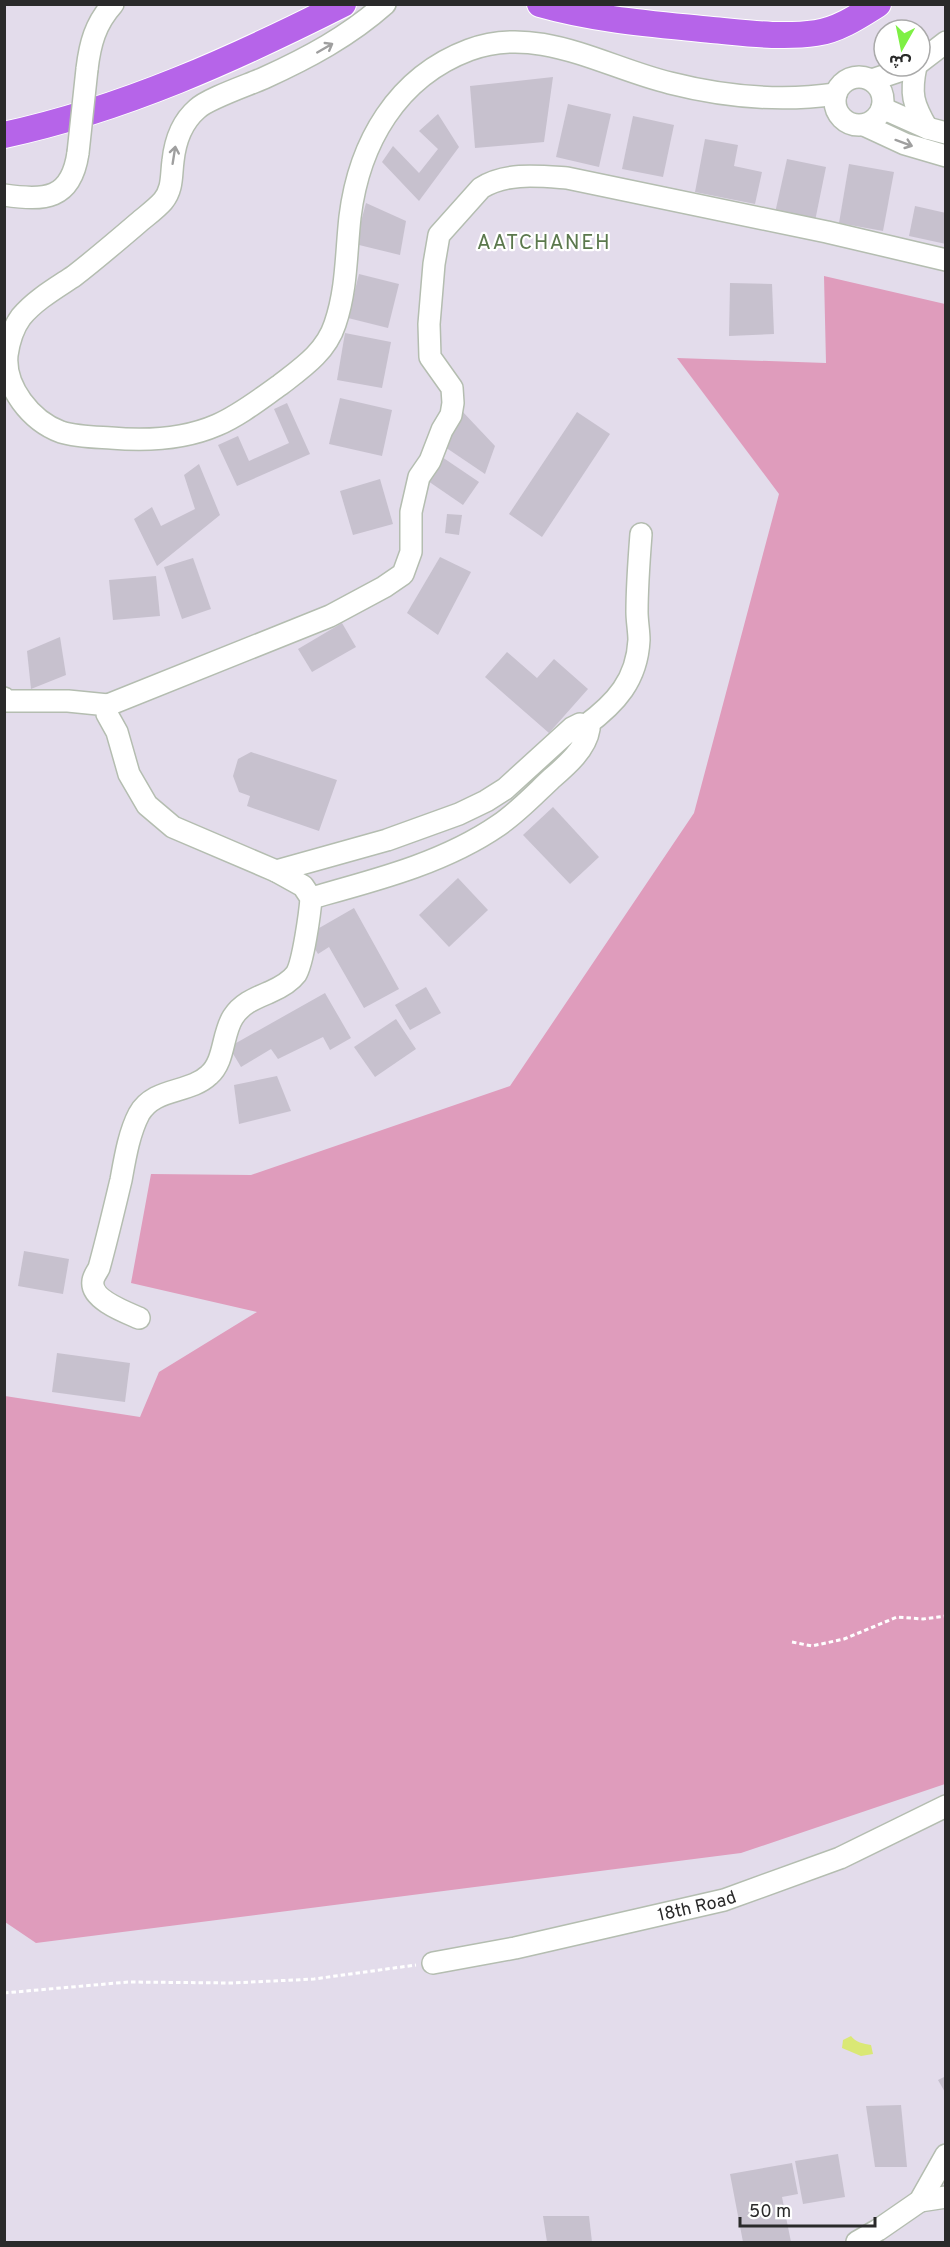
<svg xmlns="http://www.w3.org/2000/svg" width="950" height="2247" font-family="Overpass,'Noto Sans Arabic',sans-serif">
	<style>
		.green { fill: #df9cbc }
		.water { fill: #dae875 }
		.building { fill: #c7c1ce }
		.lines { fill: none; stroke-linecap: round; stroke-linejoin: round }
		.minor-casing { stroke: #b4bdb0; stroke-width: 24 }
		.major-casing { stroke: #fff; stroke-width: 28 }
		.path { stroke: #fff; stroke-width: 3; stroke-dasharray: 4.5 3; stroke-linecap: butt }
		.minor { stroke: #fff; stroke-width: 21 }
		.major { stroke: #b664e9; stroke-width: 26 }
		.minor-bridge-casing { stroke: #b4bdb0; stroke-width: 24; stroke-linecap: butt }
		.minor-bridge { stroke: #fff; stroke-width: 21 }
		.oneway { stroke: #9f9f9f }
		.labels { text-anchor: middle; stroke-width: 4.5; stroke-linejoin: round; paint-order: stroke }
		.street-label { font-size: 18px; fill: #2a2a2a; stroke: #fff }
		.quarter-label { font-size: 21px; letter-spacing: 1.5px; fill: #5b784d; stroke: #fff }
	</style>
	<rect width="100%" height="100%" fill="#e3dceb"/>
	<polygon class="green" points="824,276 945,304 945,1784 741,1853 36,1943 5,1922 5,1396 140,1417 159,1372 257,1312 131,1283 151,1174 251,1175 510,1086 694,813 779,494 677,358 826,363"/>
	<path class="water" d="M 851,2036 C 855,2042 864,2044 871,2045 L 873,2054 L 861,2056 L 842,2048 L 843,2040 Z"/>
	<g class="building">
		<polygon points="553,77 544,142 475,148 470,86"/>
		<polygon points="568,104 611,114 599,167 556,157"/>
		<polygon points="438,114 459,147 419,201 382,162 393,146 419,173 438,149 419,131"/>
		<polygon points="633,116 674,125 663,177 622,169"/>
		<polygon points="705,139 738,145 734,166 762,172 755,204 695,192"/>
		<polygon points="787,159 826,167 815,221 775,213"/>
		<polygon points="849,164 894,172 883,231 839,223"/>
		<polygon points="366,203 406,221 400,255 355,244"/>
		<polygon points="915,206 946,213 946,244 909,236"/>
		<polygon points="359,274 399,284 388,328 348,318"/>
		<polygon points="730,283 772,284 774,334 729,336"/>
		<polygon points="345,333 391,342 382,388 337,380"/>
		<polygon points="340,398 392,410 382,456 329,444"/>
		<polygon points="287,403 310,454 237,486 218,445 238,436 249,461 289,443 274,409"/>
		<polygon points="461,410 495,446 485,474 445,447"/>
		<polygon points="577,412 610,434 542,537 509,514"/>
		<polygon points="442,457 479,482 463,505 428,481"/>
		<polygon points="199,464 220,515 157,566 134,519 152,507 161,526 195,509 184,475"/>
		<polygon points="380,479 393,524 353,535 340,491"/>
		<polygon points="447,514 462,515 459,535 445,533"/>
		<polygon points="440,557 471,572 438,635 407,613"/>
		<polygon points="193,558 211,609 182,619 164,567"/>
		<polygon points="156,576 160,616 113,620 109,580"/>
		<polygon points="342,623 356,647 312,672 298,649"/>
		<polygon points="60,637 66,675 31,689 27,651"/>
		<polygon points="507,652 537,678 554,659 588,689 549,733 485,677"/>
		<polygon points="251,752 337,780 319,831 247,806 250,796 239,792 233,776 238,759"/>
		<polygon points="553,807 599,857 570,884 523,835"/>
		<polygon points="458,878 488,910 449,947 419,915"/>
		<polygon points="354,908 399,989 364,1008 329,947 318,954 307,935"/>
		<polygon points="426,987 441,1013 410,1030 395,1005"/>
		<polygon points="325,993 351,1038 330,1050 323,1037 278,1059 271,1049 241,1067 229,1047"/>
		<polygon points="396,1019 416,1049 375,1077 354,1047"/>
		<polygon points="277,1076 291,1111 239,1124 234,1085"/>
		<polygon points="24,1251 69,1259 63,1294 18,1286"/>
		<polygon points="57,1353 130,1363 125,1402 52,1392"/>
		<polygon points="946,2076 946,2094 938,2080"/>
		<polygon points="901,2105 907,2167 875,2167 866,2106"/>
		<polygon points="838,2154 845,2197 803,2204 795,2161"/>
		<polygon points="792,2163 798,2194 782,2197 791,2242 743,2242 730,2174"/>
		<polygon points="543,2216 589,2216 592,2242 547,2242"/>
	</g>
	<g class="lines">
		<g class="minor-casing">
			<g id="minor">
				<path d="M 385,4 C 349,36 308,58 264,78 C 248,85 207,99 197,109 C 182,122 175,142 173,161 C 171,175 173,189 163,201 C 156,209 146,216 138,223 C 117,241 96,259 74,276 C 56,288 35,300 21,317 C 13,328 9,341 7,355 C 4,387 31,421 61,432 C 77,437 94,437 111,438 C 145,441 185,439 217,425 C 240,415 260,399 280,385 C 302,368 326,352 335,324 C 347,289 346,253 350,217 C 359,143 397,77 469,50 C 538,24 604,67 670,83 C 725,97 780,102 836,94"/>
				<polyline points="920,62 946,42"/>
				<path d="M 916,66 C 910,94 913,104 927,128"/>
				<path d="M 87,69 C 90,44 95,24 113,4"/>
				<circle cx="859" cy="101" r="24"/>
				<polyline points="872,80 914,66"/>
				<polyline points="882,108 927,128 946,133"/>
				<polyline points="864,125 905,144 946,156"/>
				<path d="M 4,195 C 45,201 71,200 78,153"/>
				<path d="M 4,698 L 6,701 L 68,701 L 108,705 L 107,714 L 117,732 L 129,774 L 147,805 L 173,827 L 276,871 L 303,886 L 311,898 C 310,913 303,963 296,974 C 290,982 279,988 270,992 C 256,998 242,1003 233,1017 C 222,1034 225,1061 209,1075 C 189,1094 154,1087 139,1114 C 129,1133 125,1158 121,1180 C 114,1209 107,1239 99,1268 C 97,1272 93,1277 93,1281 C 90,1299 125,1312 139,1318"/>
				<path d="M 108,705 L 330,616 L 384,587 L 403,574 L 411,552 L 411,512 L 419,477 L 430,461 L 442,430 L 451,415 L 453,403 L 452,388 L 430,357 L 429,324 L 434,264 L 439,235 L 481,188 C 506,172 539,176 567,178 L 827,232 L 946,260"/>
				<path d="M 585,726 C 616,703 637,680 639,640 C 639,631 637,621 637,612 C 637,586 639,560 641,534"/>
				<path d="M 276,871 L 387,840 L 459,814 L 486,801 L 505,789 L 572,728 L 580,724 L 589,729 C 586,749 566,766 551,779 C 534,795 518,812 499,825 C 444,863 376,880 311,898"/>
				<path id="s1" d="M 433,1963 L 515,1948 L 724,1900 L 840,1858 L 946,1806"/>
				<polyline points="920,2201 946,2197"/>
				<polyline points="857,2242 878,2230 920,2201 946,2155"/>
			</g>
		</g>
		<g class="major-casing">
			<g id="major">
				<path d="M 540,4 C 596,20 654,24 712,30 C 746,33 782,38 816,33 C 838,30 859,16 878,4"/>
				<path d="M 4,135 C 124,109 234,59 343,4"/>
			</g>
		</g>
		<g class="path">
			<polyline points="792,1642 812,1646 844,1639 897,1617 923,1619 946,1616"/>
			<polyline points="4,1993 128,1982 232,1983 314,1979 416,1965"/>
		</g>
		<use href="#minor" class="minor"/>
		<use href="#major" class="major"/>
		<g class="minor-bridge-casing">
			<polyline id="minor-bridge" points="78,153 87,69"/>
		</g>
		<use href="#minor-bridge" class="minor-bridge"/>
	</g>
	<defs><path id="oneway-shaft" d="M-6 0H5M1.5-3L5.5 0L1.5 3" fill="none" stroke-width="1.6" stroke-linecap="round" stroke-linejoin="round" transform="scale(1.5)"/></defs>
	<g class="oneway">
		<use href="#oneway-shaft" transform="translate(325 48) rotate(-30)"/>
		<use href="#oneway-shaft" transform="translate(904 143) rotate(20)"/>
		<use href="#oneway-shaft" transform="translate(174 155) rotate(-81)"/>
	</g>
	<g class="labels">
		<g class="street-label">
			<text dy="6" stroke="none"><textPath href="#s1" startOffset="270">18th Road</textPath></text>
		</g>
		<g class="quarter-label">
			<text x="544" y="249">AATCHANEH</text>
		</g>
	</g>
	<rect width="950" height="2247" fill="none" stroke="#2a2a2a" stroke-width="12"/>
	<g transform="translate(902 48) rotate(189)"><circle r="28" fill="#ffffff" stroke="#aaaaaa" stroke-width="1.5"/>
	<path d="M0-4.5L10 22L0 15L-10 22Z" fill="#7ef044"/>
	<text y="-9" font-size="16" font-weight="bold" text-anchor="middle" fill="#2a2a2a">ش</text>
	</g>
	<path d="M740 2217v9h135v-9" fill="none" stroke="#2a2a2a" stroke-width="3"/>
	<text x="749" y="2217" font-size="18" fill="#2a2a2a" stroke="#ffffff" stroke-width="4.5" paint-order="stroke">50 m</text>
</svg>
